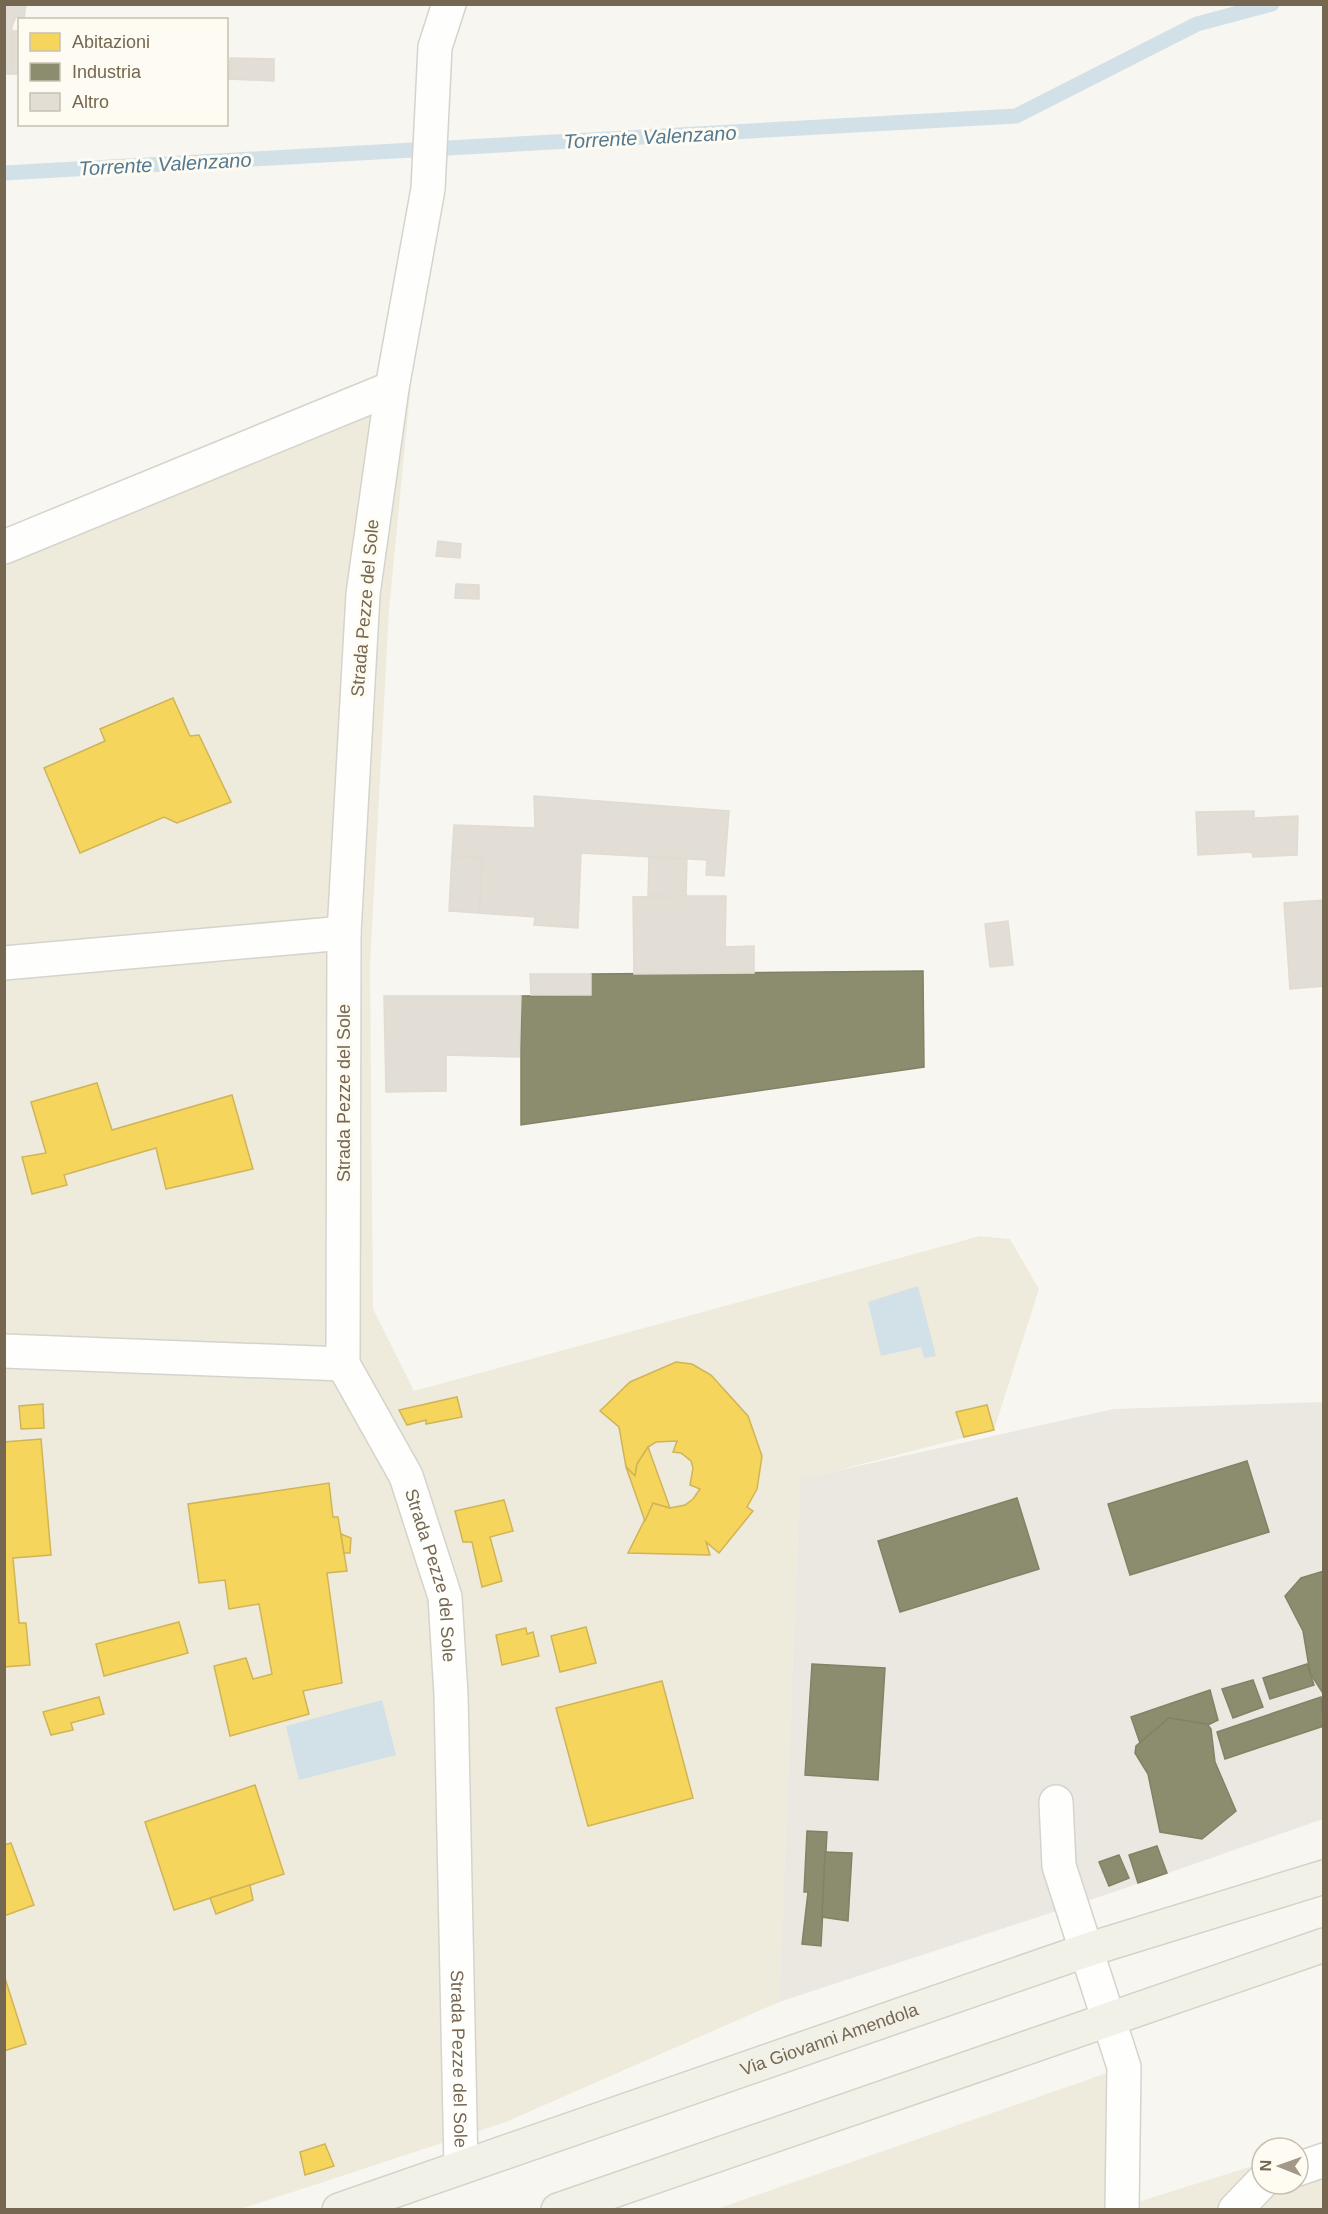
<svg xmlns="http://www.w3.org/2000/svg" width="1328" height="2214" font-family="Helvetica,sans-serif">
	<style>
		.residential { fill: #eeebdd }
		.industrial { fill: #eae8e0 }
		.water { fill: #d2e0e8 }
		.homes { fill: #f6d55c; stroke: #cfb458; stroke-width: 1.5 }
		.industry { fill: #8c8c6e; stroke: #858165; stroke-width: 1.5 }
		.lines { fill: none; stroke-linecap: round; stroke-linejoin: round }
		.stream { stroke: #d2e0e8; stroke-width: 15 }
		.building { fill: #e2ddd5; stroke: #e0dcd2; stroke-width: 1.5 }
		.minor-casing { stroke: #d6d3cc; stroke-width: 36 }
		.major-casing { stroke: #d6d2c9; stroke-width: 36 }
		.minor { stroke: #fefefd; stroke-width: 33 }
		.major { stroke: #f2f1e8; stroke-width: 33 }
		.labels { text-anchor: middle; stroke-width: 6; stroke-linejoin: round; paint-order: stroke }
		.street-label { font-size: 18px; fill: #756750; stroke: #fefcf2 }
		.water-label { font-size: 20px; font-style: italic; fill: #537993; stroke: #fefcf2 }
	</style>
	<rect width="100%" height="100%" fill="#f8f6f0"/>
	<g class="residential">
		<polygon points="413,362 389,610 370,965 373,1309 414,1391 980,1236 1010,1239 1039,1289 994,1430 800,1480 779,2002 506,2122 241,2209 5,2210 5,532"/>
		<polygon points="1124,2067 1122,2207 1262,2163 1262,2184 1298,2184 1298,2151 1323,2143 1323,2209 714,2210"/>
	</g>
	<polygon class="industrial" points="1323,1402 1323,1819 1108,1894 779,2002 800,1479 1114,1409"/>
	<g class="water">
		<polygon points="918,1286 936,1356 924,1358 921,1347 881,1356 868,1302"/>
		<polygon points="382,1700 396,1755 299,1780 286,1726"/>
	</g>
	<g class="homes">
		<polygon points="173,698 190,736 199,735 231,802 177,823 164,817 80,853 44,768 105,741 100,729"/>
		<polygon points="97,1083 112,1130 232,1095 253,1169 166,1189 156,1148 64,1175 67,1185 32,1194 22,1157 46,1153 31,1102"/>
		<polygon points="676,1362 692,1364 711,1375 748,1416 762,1456 757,1489 747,1507 753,1511 719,1553 706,1542 710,1555 628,1553 653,1503 670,1508 685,1505 693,1499 700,1489 690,1485 693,1468 691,1461 681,1453 673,1452 677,1441 656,1442 648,1447 637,1464 635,1476 626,1467 619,1427 600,1411 630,1382"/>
		<polygon points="457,1397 462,1417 426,1424 426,1420 407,1425 399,1410"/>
		<polygon points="43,1404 44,1428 21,1429 19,1406"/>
		<polygon points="987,1405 994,1430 964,1437 956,1412"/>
		<polygon points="41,1439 51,1555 13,1558 19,1623 26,1623 30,1665 4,1667 4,1442"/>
		<polygon points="648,1447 670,1508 653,1503 645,1521 626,1467 635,1476 637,1464"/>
		<polygon points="329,1483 333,1517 338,1517 347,1571 327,1573 342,1683 303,1691 309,1714 230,1736 214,1666 246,1658 253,1679 272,1674 259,1604 229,1609 225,1580 199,1583 188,1504"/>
		<polygon points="504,1500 513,1531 490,1537 502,1581 482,1587 472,1542 463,1542 455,1511"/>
		<polygon points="341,1534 351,1538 350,1553 344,1553"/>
		<polygon points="179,1622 188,1653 104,1676 96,1644"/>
		<polygon points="586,1627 596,1663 560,1672 551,1636"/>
		<polygon points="526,1628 527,1634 533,1632 539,1656 502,1665 496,1635"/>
		<polygon points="662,1681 693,1798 588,1826 556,1708"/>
		<polygon points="99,1697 104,1714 71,1723 73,1730 51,1735 43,1712"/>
		<polygon points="255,1785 284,1874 174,1910 145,1822"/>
		<polygon points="11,1843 34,1905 4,1916 4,1845"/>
		<polygon points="250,1885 253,1900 216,1914 210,1898"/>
		<polygon points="4,1975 26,2044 4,2051"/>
		<polygon points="325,2144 334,2166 305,2175 300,2152"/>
	</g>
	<g class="industry">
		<polygon points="923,971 924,1067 521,1125 521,996 591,995 591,974"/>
		<polygon points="1247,1461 1269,1532 1130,1575 1108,1504"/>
		<polygon points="1017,1498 1039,1569 900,1612 878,1541"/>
		<polygon points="1324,1571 1324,1695 1310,1673 1303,1631 1285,1596 1301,1578"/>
		<polygon points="812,1664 885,1668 878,1780 805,1775"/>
		<polygon points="1307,1664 1314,1685 1270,1699 1263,1678"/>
		<polygon points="1253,1680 1263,1707 1233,1718 1222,1689"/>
		<polygon points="1210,1690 1218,1720 1208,1725 1169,1718 1140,1743 1131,1717"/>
		<polygon points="1321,1697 1324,1726 1225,1759 1217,1732"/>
		<polygon points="1169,1718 1207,1724 1211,1729 1215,1762 1236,1811 1202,1839 1160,1832 1148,1774 1135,1753 1136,1746"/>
		<polygon points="807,1831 827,1832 821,1946 802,1944 808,1892 804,1892"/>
		<polygon points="1157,1846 1167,1873 1138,1883 1129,1855"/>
		<polygon points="825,1852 852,1853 848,1921 822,1917"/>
		<polygon points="1119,1855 1129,1878 1109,1886 1099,1862"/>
	</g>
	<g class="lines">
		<polyline class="stream" points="4,173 1016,116 1197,24 1272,4"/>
	</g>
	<g class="building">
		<polygon points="4,4 26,4 24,19 16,17 12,26 12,74 4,74"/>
		<polygon points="13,31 20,31 20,74 12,74"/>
		<polygon points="230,58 274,59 274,81 229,79"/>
		<polygon points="438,541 461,544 460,558 436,556"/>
		<polygon points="456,584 479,585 479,599 455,598"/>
		<polygon points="534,796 729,811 724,876 706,875 707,860 581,853 578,928 534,925 535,917 479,913 482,858 452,856 454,825 535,828"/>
		<polygon points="1254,811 1254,818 1298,816 1297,855 1253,857 1252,852 1198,855 1196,812"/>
		<polygon points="452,856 482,858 479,913 449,911"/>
		<polygon points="649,857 687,859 686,896 648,896"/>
		<polygon points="686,896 726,896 725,947 754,946 754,973 634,974 633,897"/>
		<polygon points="1324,900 1324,986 1290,989 1284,903"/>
		<polygon points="1008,921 1013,965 990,967 985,924"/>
		<polygon points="530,974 591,974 591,995 531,995"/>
		<polygon points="384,996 521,996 519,1057 446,1055 446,1091 386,1092"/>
	</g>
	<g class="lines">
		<g class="minor-casing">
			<g id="minor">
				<path id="s1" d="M 449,4 L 435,47 L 428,189 L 392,388 L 363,594 L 344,933 L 343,1364 L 406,1476 L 445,1597 L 451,1695 L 461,2167"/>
				<polyline points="4,547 392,388"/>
				<polyline points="4,963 344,933"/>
				<polyline points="4,1351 343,1364"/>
				<polyline points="1056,1802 1059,1866 1124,2067 1122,2210"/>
				<polyline points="1298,2169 1324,2160"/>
				<polyline points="1235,2210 1262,2182"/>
			</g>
		</g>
		<g class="major-casing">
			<g id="major">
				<path id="s2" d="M 339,2210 L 1087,1950 L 1324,1877"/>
				<polyline points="558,2210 1324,1945"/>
			</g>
		</g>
		<use href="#minor" class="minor"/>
		<use href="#major" class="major"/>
	</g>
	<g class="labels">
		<g class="street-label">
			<text transform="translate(365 608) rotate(-85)" y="6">Strada Pezze del Sole</text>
			<text transform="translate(344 1093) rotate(-90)" y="6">Strada Pezze del Sole</text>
			<text dy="6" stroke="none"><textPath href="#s1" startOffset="1600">Strada Pezze del Sole</textPath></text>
			<text dy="6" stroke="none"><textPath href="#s2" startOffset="519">Via Giovanni Amendola</textPath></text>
			<text dy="6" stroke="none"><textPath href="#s1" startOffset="2086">Strada Pezze del Sole</textPath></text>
		</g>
		<g class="water-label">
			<text transform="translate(650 137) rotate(-3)" y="7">Torrente Valenzano</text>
			<text transform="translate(165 164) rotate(-3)" y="7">Torrente Valenzano</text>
		</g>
	</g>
	<rect width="1328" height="2214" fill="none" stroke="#756750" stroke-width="12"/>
	<rect x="18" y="18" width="210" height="108" fill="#fefcf2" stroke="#c7c0b1" stroke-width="1.5"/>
	<rect x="30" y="33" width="30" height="18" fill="#f6d55c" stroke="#c7c0b1" stroke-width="1.5"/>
	<text x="72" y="48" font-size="18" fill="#756750">Abitazioni</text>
	<rect x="30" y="63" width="30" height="18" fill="#8c8c6e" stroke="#c7c0b1" stroke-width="1.5"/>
	<text x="72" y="78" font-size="18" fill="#756750">Industria</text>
	<rect x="30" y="93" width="30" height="18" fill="#e2ddd5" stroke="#c7c0b1" stroke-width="1.5"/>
	<text x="72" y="108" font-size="18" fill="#756750">Altro</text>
	<g transform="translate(1280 2166) rotate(271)"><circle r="28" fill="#fefcf2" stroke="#c7c0b1" stroke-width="1.5"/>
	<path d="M0-4.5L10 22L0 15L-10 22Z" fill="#a39988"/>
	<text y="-9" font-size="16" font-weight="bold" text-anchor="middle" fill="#756750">N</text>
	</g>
</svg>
